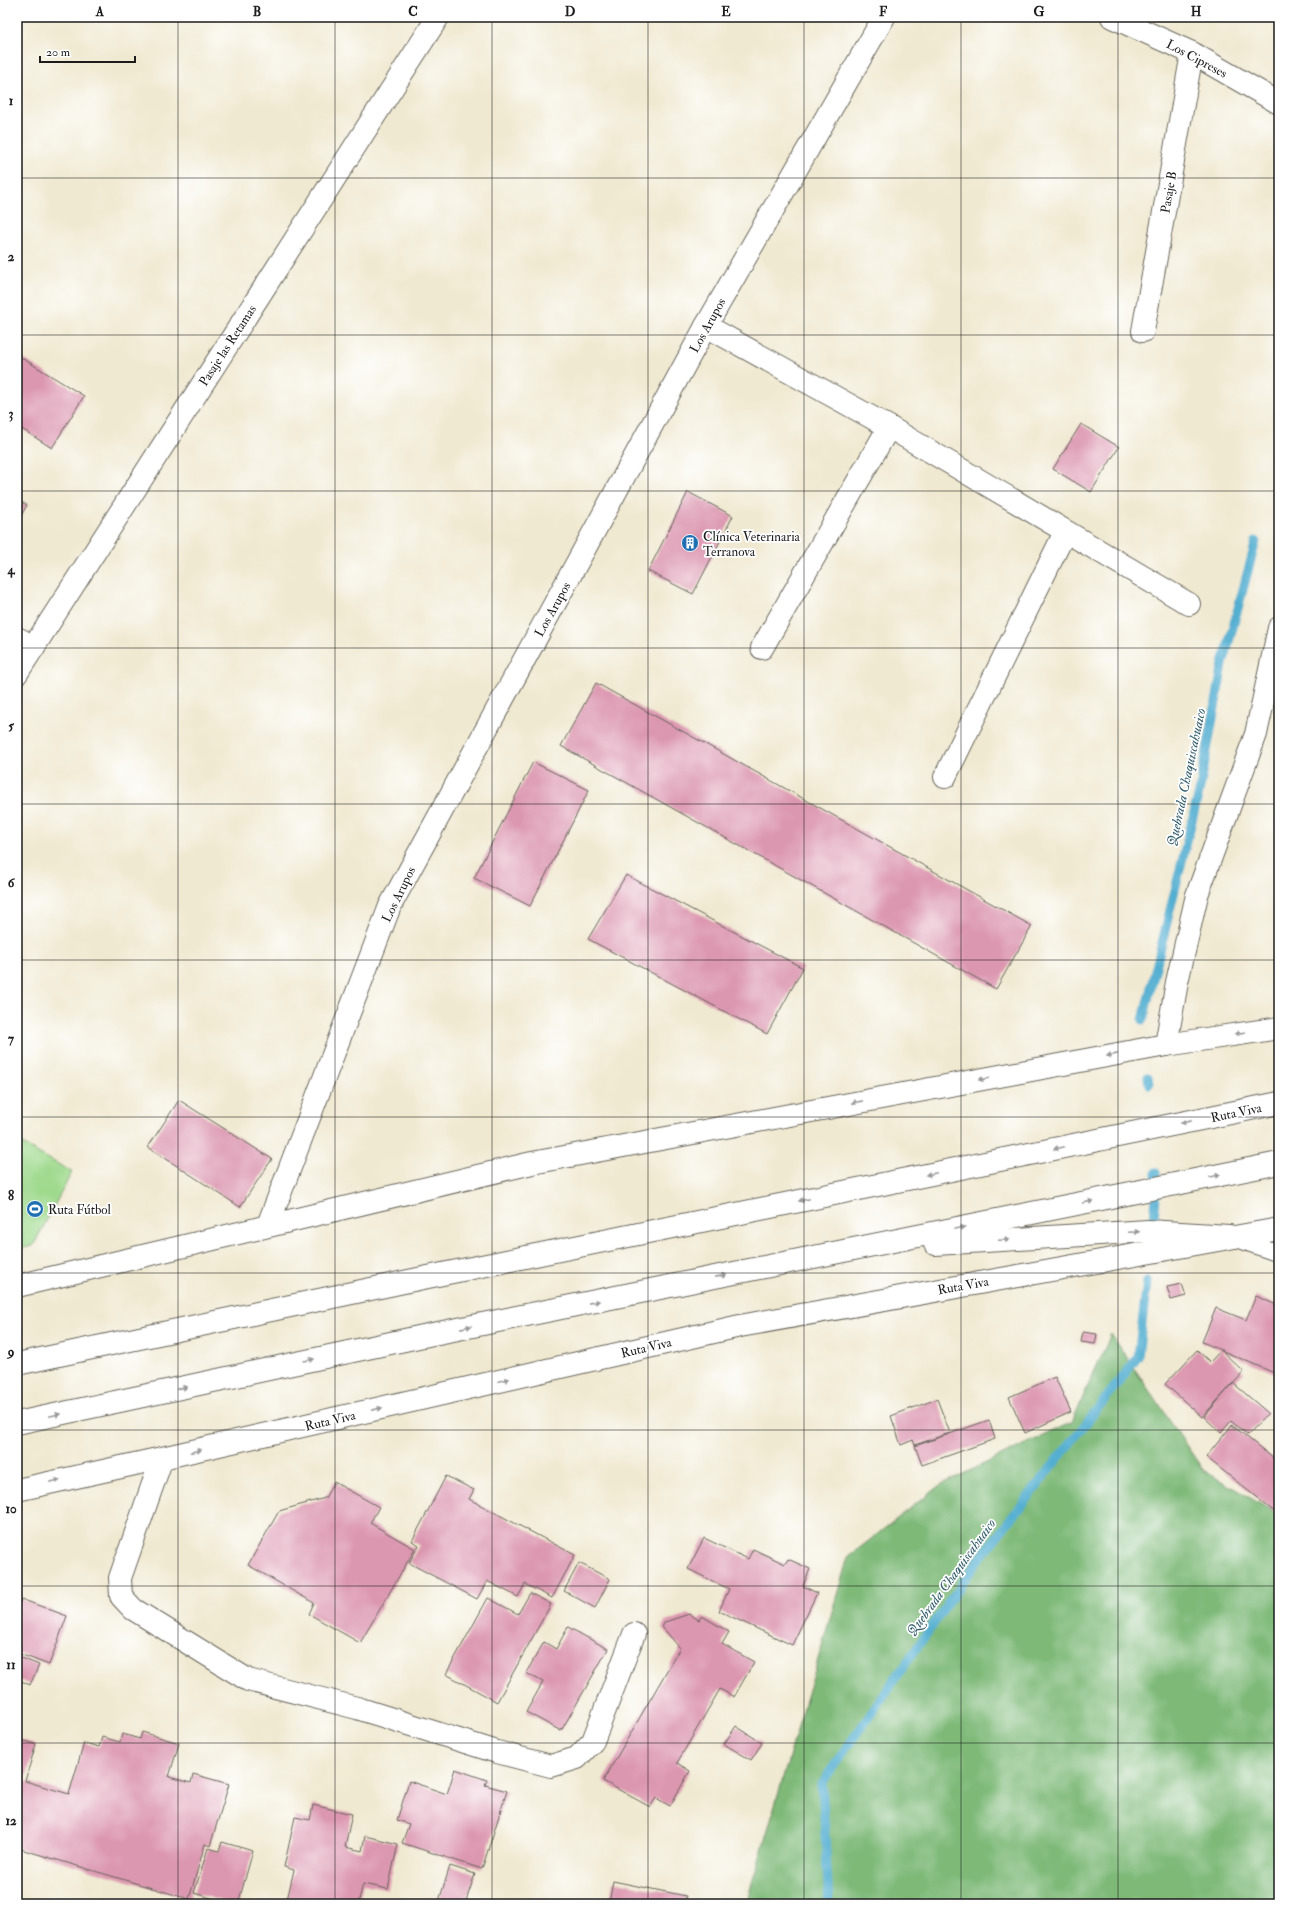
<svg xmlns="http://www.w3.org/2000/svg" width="1296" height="1921" font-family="'IM FELL Double Pica',serif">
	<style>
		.green { fill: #9ed98c; stroke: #5d7a54 }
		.forest { fill: #7eb978; stroke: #4d6a4a }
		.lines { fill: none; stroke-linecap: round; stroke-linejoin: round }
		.stream { stroke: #52aed0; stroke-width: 9 }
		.building { fill: #dc97b0 }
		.service-casing { stroke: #66645b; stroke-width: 18 }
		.minor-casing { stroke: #66645b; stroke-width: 24 }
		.primary-casing { stroke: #66645b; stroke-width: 24 }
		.trunk-casing { stroke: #66645b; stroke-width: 24 }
		.service { stroke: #fff; stroke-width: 16 }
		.minor { stroke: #fff; stroke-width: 22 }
		.primary { stroke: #fff; stroke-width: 22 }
		.trunk { stroke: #fff; stroke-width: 22 }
		.oneway { fill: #999 }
		.grid { fill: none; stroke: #1c1c1c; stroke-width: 1; stroke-opacity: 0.55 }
		.labels { text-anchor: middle; stroke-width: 3.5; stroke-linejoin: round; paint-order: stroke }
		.street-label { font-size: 13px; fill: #1c1c1c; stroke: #fff }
		.poi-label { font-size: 13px; fill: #1c1c1c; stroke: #fff; text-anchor: start }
		.water-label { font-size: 14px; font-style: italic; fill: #345e6d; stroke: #fff }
		.neatline { fill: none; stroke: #1c1c1c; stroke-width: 1.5 }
		.grid-label { font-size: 13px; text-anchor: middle; font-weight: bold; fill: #1c1c1c }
	</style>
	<rect width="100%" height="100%" fill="#fff"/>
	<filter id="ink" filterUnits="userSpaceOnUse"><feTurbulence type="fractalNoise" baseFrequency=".025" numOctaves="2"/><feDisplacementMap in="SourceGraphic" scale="8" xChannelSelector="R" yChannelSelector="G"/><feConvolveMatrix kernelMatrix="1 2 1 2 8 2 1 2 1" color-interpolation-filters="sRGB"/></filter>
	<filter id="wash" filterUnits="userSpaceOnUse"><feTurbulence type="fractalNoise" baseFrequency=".012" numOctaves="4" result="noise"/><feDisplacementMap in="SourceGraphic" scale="16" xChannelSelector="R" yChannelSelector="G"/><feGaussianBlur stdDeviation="0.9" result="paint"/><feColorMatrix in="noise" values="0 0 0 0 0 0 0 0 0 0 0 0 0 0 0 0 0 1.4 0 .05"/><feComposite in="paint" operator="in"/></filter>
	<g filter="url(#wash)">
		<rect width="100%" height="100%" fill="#f0e9d1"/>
		<polygon class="green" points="17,1141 72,1172 33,1246 17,1249"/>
		<g class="forest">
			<polygon points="1111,1334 1203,1470 1276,1513 1279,1512 1279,1904 746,1904 848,1557 940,1485 1072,1422"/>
			<polygon points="93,1897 118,1904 92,1904"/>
		</g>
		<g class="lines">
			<g class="stream">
				<polyline points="1143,1020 1200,788 1223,664 1256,541"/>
				<polyline points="1148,1077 1149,1084"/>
				<polyline points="1154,1217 1157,1188 1156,1173"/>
				<polyline points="829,1904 822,1783 977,1562 1138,1357 1147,1282"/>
			</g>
		</g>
		<g id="blocks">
			<g class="building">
				<polygon points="17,355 84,396 52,448 17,426"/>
				<polygon points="1081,424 1119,447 1091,492 1053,469"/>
				<polygon points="688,492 733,516 693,594 648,571"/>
				<polygon points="17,500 27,505 17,523"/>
				<polygon points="596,683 1032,926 996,989 561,746"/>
				<polygon points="533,762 589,790 530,906 474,878"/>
				<polygon points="626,875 803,968 767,1034 588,939"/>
				<polygon points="179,1100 272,1159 240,1207 148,1147"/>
				<polygon points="1182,1284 1186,1296 1171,1300 1167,1287"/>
				<polygon points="1256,1296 1279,1306 1279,1375 1202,1342 1216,1308 1246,1320"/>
				<polygon points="1083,1332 1097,1334 1095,1344 1081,1342"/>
				<polygon points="1197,1350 1210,1362 1221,1350 1244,1372 1202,1417 1165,1384"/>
				<polygon points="1055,1377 1071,1412 1025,1433 1009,1397"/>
				<polygon points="1233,1383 1268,1413 1248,1435 1231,1421 1221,1433 1204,1417"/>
				<polygon points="937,1399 950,1433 915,1445 913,1440 901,1445 891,1416"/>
				<polygon points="989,1420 995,1439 922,1465 915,1446"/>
				<polygon points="1232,1425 1279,1463 1279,1509 1276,1513 1206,1457"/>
				<polygon points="446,1476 474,1490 469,1499 575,1555 552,1598 525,1584 518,1597 487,1581 477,1599 409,1563 419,1545 412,1541"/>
				<polygon points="334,1482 379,1507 370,1523 415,1549 360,1643 309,1614 314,1603 248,1565 279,1511 325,1498"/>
				<polygon points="704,1538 748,1559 753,1549 785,1564 788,1559 810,1569 803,1586 817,1593 792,1645 719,1611 729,1589 688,1569"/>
				<polygon points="579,1563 610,1579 595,1608 564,1591"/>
				<polygon points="530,1593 551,1604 497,1702 446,1674 488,1598 518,1614"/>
				<polygon points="21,1599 67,1616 49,1665 17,1653 17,1611"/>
				<polygon points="689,1614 699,1620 702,1616 729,1632 722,1644 754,1662 734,1697 720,1689 677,1763 690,1771 670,1806 656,1798 650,1807 603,1781 680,1648 662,1627 665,1622"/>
				<polygon points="568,1627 608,1649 561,1731 526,1712 543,1682 526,1673 544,1642 556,1649"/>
				<polygon points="17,1656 39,1665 30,1685 17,1679"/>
				<polygon points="736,1726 762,1743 751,1760 724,1744"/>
				<polygon points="142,1732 179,1743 169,1777 191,1783 193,1774 229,1784 210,1846 205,1844 189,1899 17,1848 17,1739 36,1744 25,1781 69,1794 84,1743 99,1747 102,1737 120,1742 122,1734 140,1739"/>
				<polygon points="455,1769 487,1780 485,1785 507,1791 482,1869 402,1843 409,1824 397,1820 409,1781 447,1794"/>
				<polygon points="313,1805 352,1814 345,1847 362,1851 365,1836 398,1844 388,1889 363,1884 358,1904 286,1904 294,1870 284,1867 295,1817 310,1820"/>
				<polygon points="222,1842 253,1851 238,1904 232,1904 194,1893 208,1848 219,1851"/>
				<polygon points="450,1866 475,1874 465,1904 438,1904"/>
				<polygon points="613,1881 686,1896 684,1904 609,1904"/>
			</g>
		</g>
	</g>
	<g filter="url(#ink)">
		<use href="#blocks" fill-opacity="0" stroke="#66645b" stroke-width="1"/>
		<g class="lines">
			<g class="service-casing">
				<polyline id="service" points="1234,1238 1279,1254"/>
			</g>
			<g class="minor-casing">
				<g id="minor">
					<polyline points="1112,17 1192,53 1279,103"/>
					<polyline points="706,326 889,427 1189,604"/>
					<polyline points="1143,331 1192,53"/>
					<polyline points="17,638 34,647"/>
					<polyline points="762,648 889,427"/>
					<polyline points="17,673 438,17"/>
					<polyline points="945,777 1065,532"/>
					<polyline points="1166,1045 1177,982 1197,895 1256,734 1279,628"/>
					<polyline points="268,1225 390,906 706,326 884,17"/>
					<polyline points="162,1458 120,1578 121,1596 133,1609 248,1680 357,1708 497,1752 551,1766 577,1758 593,1741 634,1634"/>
				</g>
			</g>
			<g class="primary-casing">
				<g id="primary">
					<polyline points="17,1286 532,1163 1166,1045 1279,1028"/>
					<polyline points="17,1490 162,1458 740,1326 1279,1229"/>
				</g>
			</g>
			<g class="trunk-casing">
				<g id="trunk">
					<polyline points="935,1244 1148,1231 1229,1236"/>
					<polyline points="17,1364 418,1279 1279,1103"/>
					<polyline points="17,1423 428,1335 1279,1163"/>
				</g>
			</g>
			<use href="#service" class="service"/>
			<use href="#minor" class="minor"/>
			<use href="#primary" class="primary"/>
			<use href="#trunk" class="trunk"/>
		</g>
		<defs><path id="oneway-solid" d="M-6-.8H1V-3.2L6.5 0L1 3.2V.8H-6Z"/></defs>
		<g class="oneway">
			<use href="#oneway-solid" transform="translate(1240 1033) rotate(171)"/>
			<use href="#oneway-solid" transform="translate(1112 1055) rotate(169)"/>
			<use href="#oneway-solid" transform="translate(984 1079) rotate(169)"/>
			<use href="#oneway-solid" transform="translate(857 1102) rotate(169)"/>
			<use href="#oneway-solid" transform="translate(1186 1122) rotate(168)"/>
			<use href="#oneway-solid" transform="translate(1059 1148) rotate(168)"/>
			<use href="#oneway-solid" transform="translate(931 1174) rotate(168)"/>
			<use href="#oneway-solid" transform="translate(1215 1176) rotate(-12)"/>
			<use href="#oneway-solid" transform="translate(804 1200) rotate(168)"/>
			<use href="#oneway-solid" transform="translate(1088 1202) rotate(-11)"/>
			<use href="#oneway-solid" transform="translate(960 1228) rotate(-11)"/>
			<use href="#oneway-solid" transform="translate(1134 1232) rotate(-3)"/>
			<use href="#oneway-solid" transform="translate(1004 1240) rotate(-3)"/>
			<use href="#oneway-solid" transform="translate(721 1276) rotate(-11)"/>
			<use href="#oneway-solid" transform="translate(594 1302) rotate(-11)"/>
			<use href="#oneway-solid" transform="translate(466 1327) rotate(-11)"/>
			<use href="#oneway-solid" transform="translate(309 1360) rotate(-12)"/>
			<use href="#oneway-solid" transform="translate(504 1380) rotate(-13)"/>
			<use href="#oneway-solid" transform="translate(182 1388) rotate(-12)"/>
			<use href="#oneway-solid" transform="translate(377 1409) rotate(-13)"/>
			<use href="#oneway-solid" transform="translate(55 1415) rotate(-12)"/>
			<use href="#oneway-solid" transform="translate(196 1451) rotate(-13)"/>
			<use href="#oneway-solid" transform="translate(55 1481) rotate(-12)"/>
		</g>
	</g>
	<path class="grid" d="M 178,17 L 178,1904M 335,17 L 335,1904M 492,17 L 492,1904M 648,17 L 648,1904M 804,17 L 804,1904M 961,17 L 961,1904M 1118,17 L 1118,1904M 17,178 L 1279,178M 17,335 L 1279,335M 17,491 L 1279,491M 17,648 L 1279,648M 17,804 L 1279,804M 17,960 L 1279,960M 17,1117 L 1279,1117M 17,1273 L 1279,1273M 17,1430 L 1279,1430M 17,1586 L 1279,1586M 17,1743 L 1279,1743"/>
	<defs>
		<g id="building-disc" transform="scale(0.9)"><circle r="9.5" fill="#1f6fb2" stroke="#fff"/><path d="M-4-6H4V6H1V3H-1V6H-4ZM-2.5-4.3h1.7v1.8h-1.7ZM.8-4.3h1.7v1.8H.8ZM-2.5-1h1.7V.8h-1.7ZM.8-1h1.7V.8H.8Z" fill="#fff"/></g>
		<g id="stadium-disc" transform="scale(0.9)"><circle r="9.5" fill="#1f6fb2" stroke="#fff"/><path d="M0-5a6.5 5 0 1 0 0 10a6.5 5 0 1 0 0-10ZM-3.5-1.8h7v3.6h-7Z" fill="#fff"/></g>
	</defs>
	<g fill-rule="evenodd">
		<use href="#building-disc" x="690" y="543"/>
		<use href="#stadium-disc" x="35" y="1209"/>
	</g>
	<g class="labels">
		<g class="street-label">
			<text transform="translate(1197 58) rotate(28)" y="5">Los Cipreses</text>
			<text transform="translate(1168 192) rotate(-80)" y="5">Pasaje B</text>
			<text transform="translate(707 325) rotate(-61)" y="5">Los Arupos</text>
			<text transform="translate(227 345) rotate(-57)" y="5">Pasaje las Retamas</text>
			<text transform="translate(552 609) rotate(-61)" y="5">Los Arupos</text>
			<text transform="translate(398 894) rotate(-64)" y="5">Los Arupos</text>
			<text transform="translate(1236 1112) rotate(-12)" y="5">Ruta Viva</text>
			<text transform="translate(963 1285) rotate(-10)" y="5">Ruta Viva</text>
			<text transform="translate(646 1347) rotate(-13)" y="5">Ruta Viva</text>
			<text transform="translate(330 1420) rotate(-13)" y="5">Ruta Viva</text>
		</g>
		<g class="poi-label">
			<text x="703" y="541">Clínica Veterinaria<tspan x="703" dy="15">Terranova</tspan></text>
			<text x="48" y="1214">Ruta Fútbol</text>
		</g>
		<g class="water-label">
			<text transform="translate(1186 777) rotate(-78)" y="5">Quebrada Chaquiscahuaico</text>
			<text transform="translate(951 1577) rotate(-54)" y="5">Quebrada Chaquiscahuaico</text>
		</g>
	</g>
	<rect width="1296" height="1921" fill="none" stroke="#fff" stroke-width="44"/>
	<path d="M40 56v6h95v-6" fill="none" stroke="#1c1c1c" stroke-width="2"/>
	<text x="46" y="56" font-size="12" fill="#1c1c1c" stroke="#ffffff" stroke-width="3" paint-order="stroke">20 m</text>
	<rect x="22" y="22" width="1252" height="1877" class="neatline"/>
	<g class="grid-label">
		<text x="100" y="16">A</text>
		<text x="257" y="16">B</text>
		<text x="413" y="16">C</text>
		<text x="570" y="16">D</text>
		<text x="726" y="16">E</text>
		<text x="883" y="16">F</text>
		<text x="1039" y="16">G</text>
		<text x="1196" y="16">H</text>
		<text x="11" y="105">1</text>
		<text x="11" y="261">2</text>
		<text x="11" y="418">3</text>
		<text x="11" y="574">4</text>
		<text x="11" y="730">5</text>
		<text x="11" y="887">6</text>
		<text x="11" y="1043">7</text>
		<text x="11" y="1200">8</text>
		<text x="11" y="1356">9</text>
		<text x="11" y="1513">10</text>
		<text x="11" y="1669">11</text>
		<text x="11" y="1825">12</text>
	</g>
</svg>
